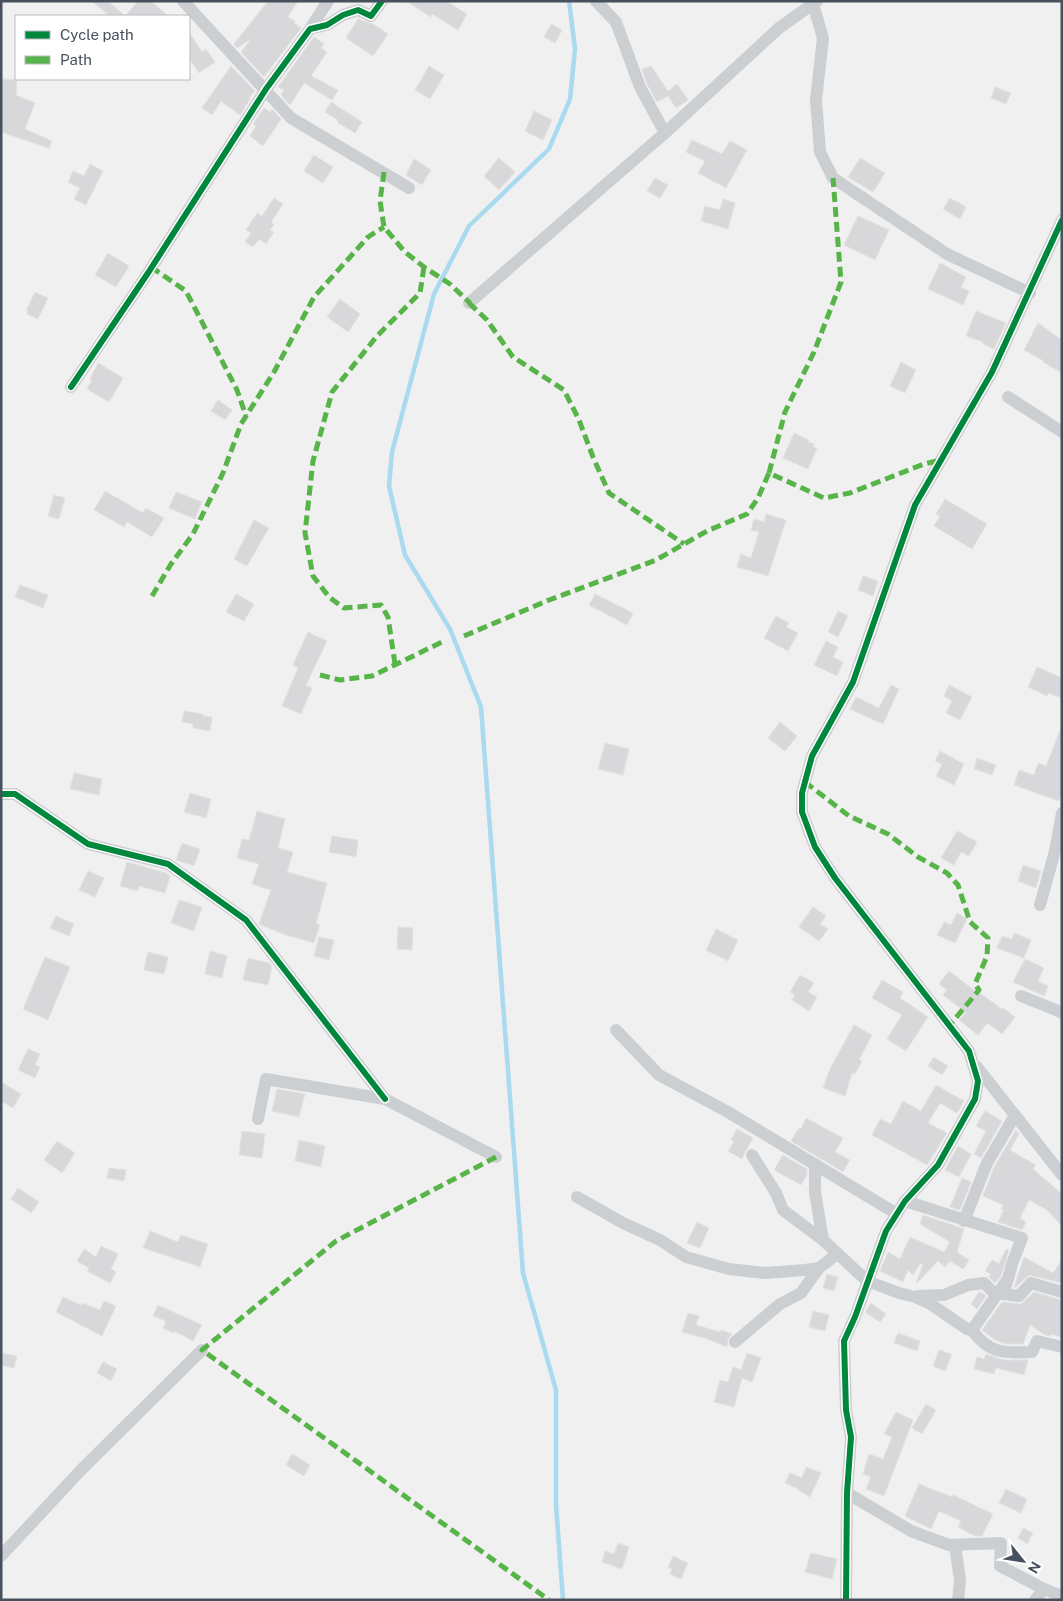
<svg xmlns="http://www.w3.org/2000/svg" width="1063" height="1601" font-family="'Public Sans',sans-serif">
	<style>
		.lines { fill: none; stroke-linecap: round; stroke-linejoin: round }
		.stream { stroke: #a9daef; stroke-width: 4.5 }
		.building { fill: #d8d8db; stroke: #e2e2e3 }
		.minor { stroke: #cccfd1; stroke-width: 12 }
		.quiet { stroke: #57b448; stroke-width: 5; stroke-dasharray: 10 5; stroke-linecap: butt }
		.cycleway-casing { stroke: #fff; stroke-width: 9 }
		.cycleway { stroke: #00873e; stroke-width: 6 }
	</style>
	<rect width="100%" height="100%" fill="#f1f0f0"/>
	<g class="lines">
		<polyline class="stream" points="563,1600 556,1505 556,1390 523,1273 481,707 450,629 405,555 389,486 392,452 434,294 469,226 549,149 570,99 575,49 569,1"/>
	</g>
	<g class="building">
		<polygon points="92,1 108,1 125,16 138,1 151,1 168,16 109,16"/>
		<polygon points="268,1 298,1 288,17 295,21 294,23 301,28 264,77 241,52 251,39 237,48 234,44"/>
		<polygon points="406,1 446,1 467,14 458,30 432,14 431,17"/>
		<polygon points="358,19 373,24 388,34 373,56 346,38"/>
		<polygon points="551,24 562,30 555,43 544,37"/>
		<polygon points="189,32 202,52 206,49 215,62 199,73 189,58"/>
		<polygon points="314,37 324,44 321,48 327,52 311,76 338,90 332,100 304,83 290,105 281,95 284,90 278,87"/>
		<polygon points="231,66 255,91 249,98 250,99 240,115 221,101 212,115 202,108"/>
		<polygon points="429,66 444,75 430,99 415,90"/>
		<polygon points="651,66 668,91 677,84 688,100 676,108 668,96 657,102 647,84 642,69"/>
		<polygon points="1,79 17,80 16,95 35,103 25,129 52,141 49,148 1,132"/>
		<polygon points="995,87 1011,93 1006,104 991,98"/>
		<polygon points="331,102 362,122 355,133 337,122 338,120 325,112"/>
		<polygon points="264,108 270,112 272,109 281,119 263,146 250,136 256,126 253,124"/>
		<polygon points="534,111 552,120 543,140 525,131"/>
		<polygon points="692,140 722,154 730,141 747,150 726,188 698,173 705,161 686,152"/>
		<polygon points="314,155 333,167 323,183 304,171"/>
		<polygon points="499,158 515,172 499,190 484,176"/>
		<polygon points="860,158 885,173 873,192 848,177"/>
		<polygon points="414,159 431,170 422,185 406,175"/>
		<polygon points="90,164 103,171 86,205 74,199 80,188 68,182 73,171 84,176"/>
		<polygon points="655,178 668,185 660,198 647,191"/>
		<polygon points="274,198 283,204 271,222 274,224 270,230 274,232 266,244 259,239 253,247 245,242 251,233 246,230 257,213 262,216"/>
		<polygon points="950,198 966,207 960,219 943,209"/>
		<polygon points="723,199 735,203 728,229 701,221 705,206 720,210"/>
		<polygon points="858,216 889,230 875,260 844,245"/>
		<polygon points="108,253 129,266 116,287 95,275"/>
		<polygon points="940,263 966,277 961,287 969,291 963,305 928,289"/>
		<polygon points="35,292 48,298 38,319 27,314 28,311 26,311"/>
		<polygon points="340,299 360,314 348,332 327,317"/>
		<polygon points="976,311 1006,323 994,349 983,344 983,342 966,336"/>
		<polygon points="1038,323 1062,340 1062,373 1043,362 1044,361 1024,350"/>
		<polygon points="901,362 916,370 905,393 890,386"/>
		<polygon points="98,363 123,378 109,402 87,389 92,380 90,379"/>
		<polygon points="218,400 232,410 225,420 211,411"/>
		<polygon points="794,433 809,440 808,442 814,444 813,447 817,448 808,469 783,458"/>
		<polygon points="105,491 143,513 146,508 164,518 152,537 127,522 124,527 94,510"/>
		<polygon points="176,492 202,502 195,519 169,508"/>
		<polygon points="54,495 65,498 59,519 48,516"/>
		<polygon points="945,499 987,524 972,549 934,526 940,516 936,514"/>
		<polygon points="766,514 786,520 768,576 737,567 741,554 751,558 759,532 751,530 754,519 764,522"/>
		<polygon points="254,520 269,528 247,566 234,559"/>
		<polygon points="863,576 878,581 873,596 858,590"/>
		<polygon points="20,585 48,595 43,608 15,597"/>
		<polygon points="236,594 254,604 244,621 226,612"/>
		<polygon points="595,594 633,613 627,625 589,605"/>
		<polygon points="838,611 848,616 838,637 828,632"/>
		<polygon points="776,616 789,623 786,627 798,633 788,651 764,638"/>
		<polygon points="308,632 327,641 306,685 312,688 301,714 282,706 298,668 293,665"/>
		<polygon points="826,641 838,647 833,657 843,662 837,676 814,665"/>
		<polygon points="1037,667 1062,678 1062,698 1048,693 1047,696 1028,687"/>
		<polygon points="891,685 899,689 883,724 850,709 856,697 879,708"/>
		<polygon points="949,685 972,697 960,720 946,713 952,701 944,696"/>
		<polygon points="184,711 203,714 203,716 212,717 210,731 193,728 193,724 182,722"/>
		<polygon points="780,722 797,736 785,751 768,738"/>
		<polygon points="1061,728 1062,794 1059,801 1014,785 1019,770 1034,775 1038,763 1046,766"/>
		<polygon points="605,743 629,749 623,775 598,769"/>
		<polygon points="940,751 964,764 954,785 936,776 942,764 935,761"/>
		<polygon points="977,758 996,765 992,775 974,769"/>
		<polygon points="74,773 102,779 99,795 70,789"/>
		<polygon points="190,793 211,799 206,818 184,812"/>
		<polygon points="257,811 285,819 278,848 293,852 287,872 327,883 316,924 320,925 314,943 283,934 259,924 271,890 252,884 259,864 237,858 242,839 249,840"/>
		<polygon points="957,831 977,842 969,856 961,852 954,865 941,858"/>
		<polygon points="332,836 358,840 356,857 329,852"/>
		<polygon points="182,843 200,849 194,866 176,860"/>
		<polygon points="127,862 166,873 170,876 165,893 139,886 137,891 120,886"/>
		<polygon points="1023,865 1041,871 1036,888 1018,881"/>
		<polygon points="88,871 104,878 95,897 79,890"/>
		<polygon points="179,900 202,907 194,931 171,923"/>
		<polygon points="813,907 826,916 820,924 828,929 819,941 799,927"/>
		<polygon points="957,913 967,919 955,943 937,935 944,922 951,925"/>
		<polygon points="56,916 74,924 69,936 50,928"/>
		<polygon points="398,927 413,928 412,950 397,949"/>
		<polygon points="716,929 738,940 728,961 706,950"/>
		<polygon points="1014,933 1031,940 1024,958 997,948 1002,936 1012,939"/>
		<polygon points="319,937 334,940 329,960 314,956"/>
		<polygon points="210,951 227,956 222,978 205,974"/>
		<polygon points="148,952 168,957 164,974 144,970"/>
		<polygon points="45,957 70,967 48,1020 23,1009"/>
		<polygon points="248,958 269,963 272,967 268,985 243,980"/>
		<polygon points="1025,959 1044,968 1038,981 1048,986 1044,996 1013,982"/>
		<polygon points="949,971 979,994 980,993 1002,1009 1003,1008 1015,1017 1002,1034 987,1023 978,1035 959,1020 966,1012 943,995 947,990 939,984"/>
		<polygon points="800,975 814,983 808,992 817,997 809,1011 792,1000 795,995 790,992"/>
		<polygon points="882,980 903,992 900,998 928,1017 906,1051 887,1039 902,1015 872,998"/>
		<polygon points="854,1025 872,1035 859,1060 862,1061 855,1074 852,1073 845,1096 823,1088 830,1069"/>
		<polygon points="28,1049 40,1054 35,1065 40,1067 35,1078 18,1070"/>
		<polygon points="934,1057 948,1066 942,1075 928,1066"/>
		<polygon points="1,1082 21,1094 13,1108 1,1101"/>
		<polygon points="936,1085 964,1101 957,1113 940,1103 928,1123 947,1133 927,1165 872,1135 880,1119 891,1124 903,1101 921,1111"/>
		<polygon points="277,1089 305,1094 299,1117 272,1111"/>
		<polygon points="985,1111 1002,1121 981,1158 974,1154 986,1131 976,1126"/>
		<polygon points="806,1118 843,1138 835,1152 850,1160 843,1172 791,1141 799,1128 801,1129"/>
		<polygon points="737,1129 753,1138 745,1152 742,1159 728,1151 734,1141 731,1140"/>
		<polygon points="1016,1130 1019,1134 1010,1150 1036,1165 1033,1169 1062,1194 1062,1226 1047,1210 1029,1200 1020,1218 1026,1222 1022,1230 998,1222 1004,1210 1001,1209 1003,1205 983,1196 994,1167"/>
		<polygon points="242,1131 265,1134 262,1158 239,1155"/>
		<polygon points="299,1140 325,1146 321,1167 295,1161"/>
		<polygon points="57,1141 75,1153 62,1173 44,1160"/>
		<polygon points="958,1146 971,1154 959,1177 945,1170"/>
		<polygon points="783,1155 807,1169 807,1175 801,1185 774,1170"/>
		<polygon points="109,1168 126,1170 124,1181 107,1178"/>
		<polygon points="962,1178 971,1182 960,1210 950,1207"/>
		<polygon points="18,1188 39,1202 31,1213 11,1199"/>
		<polygon points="923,1215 964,1229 957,1252 969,1260 963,1269 950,1261 945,1267 938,1261 916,1284 923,1264 921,1263 913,1275 908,1270 903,1282 880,1271 888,1252 900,1259 910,1237 944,1252 950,1242 920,1224"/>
		<polygon points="697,1222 709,1228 700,1248 687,1243"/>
		<polygon points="150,1231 178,1242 181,1235 208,1244 200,1267 143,1248"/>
		<polygon points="101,1246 118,1254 111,1269 116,1272 110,1283 87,1271 89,1268 77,1261 84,1249 96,1257"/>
		<polygon points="1006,1249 1009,1250 1001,1276 995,1283 989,1277 991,1274 985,1271 992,1260 999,1264"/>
		<polygon points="1024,1257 1053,1273 1062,1260 1062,1283 1029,1275 1016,1287 1014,1287"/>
		<polygon points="827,1274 838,1277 834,1291 823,1288"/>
		<polygon points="979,1292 981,1292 986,1296 977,1309 971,1304"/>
		<polygon points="1034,1292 1062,1300 1062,1338 1052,1334 1051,1336 1045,1335 1030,1325 1023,1344 1006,1344 995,1340 982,1330 1002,1302 1021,1304"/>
		<polygon points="63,1297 81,1305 82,1303 100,1310 104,1301 116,1306 102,1336 56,1312"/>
		<polygon points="871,1303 886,1314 880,1322 865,1312"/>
		<polygon points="158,1305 202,1325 193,1341 174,1331 173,1333 163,1328 166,1321 153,1316"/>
		<polygon points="813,1311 829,1315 825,1331 809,1327"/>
		<polygon points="688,1313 699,1316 696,1325 720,1332 721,1330 732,1334 728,1339 727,1347 708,1339 682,1332"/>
		<polygon points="898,1333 920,1341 917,1351 894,1343"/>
		<polygon points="939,1350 952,1354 945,1371 933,1366"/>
		<polygon points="1,1353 17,1356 14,1368 1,1365"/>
		<polygon points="747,1353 761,1358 752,1382 742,1378 734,1407 714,1402 720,1380 728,1382 733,1367 741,1370"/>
		<polygon points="986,1354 1004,1360 1028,1360 1024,1375 996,1368 994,1374 974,1369 977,1357 984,1359"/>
		<polygon points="103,1362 117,1369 111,1381 97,1373"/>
		<polygon points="926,1404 936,1410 922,1434 912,1428"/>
		<polygon points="896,1412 913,1420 884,1496 866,1489 871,1477 863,1474 869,1454 883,1459 892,1437 884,1434"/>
		<polygon points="292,1454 310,1465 304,1476 286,1465"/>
		<polygon points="806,1467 821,1473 810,1497 798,1490 799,1489 785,1483 790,1473 802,1478"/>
		<polygon points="919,1484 952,1497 953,1495 993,1514 982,1536 975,1536 958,1527 961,1521 939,1511 931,1529 905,1516"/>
		<polygon points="1006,1489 1027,1499 1021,1513 999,1503"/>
		<polygon points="1023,1528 1033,1533 1027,1544 1018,1538"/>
		<polygon points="618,1543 629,1547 622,1569 602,1562 605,1551 614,1554"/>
		<polygon points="811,1553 837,1559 832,1579 805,1572"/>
		<polygon points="673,1556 688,1563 681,1579 670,1574 672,1569 668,1567"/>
	</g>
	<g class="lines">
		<g class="minor">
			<polyline points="183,1 291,118 409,188"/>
			<polyline points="596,1 616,22 640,87 665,133"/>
			<polyline points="813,4 823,38 816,100 820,152 833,178 947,254 1030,293"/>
			<polyline points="310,29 328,1"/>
			<polyline points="469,303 665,133 779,28 817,1"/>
			<polyline points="71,387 148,273 266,89 310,29 327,25 343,15 358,10 371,16 382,1"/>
			<polyline points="1008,397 1062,432"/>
			<polyline points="1,794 15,794 88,844 168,864 246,920 385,1099"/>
			<polyline points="1040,905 1055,851 1062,813"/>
			<polyline points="1021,996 1056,1010 1062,1013"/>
			<polyline points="616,1030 659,1075 728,1112 897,1214"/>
			<polyline points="977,1067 1062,1175"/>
			<polyline points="258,1119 266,1079 385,1099 496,1157"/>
			<polyline points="752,1155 776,1193 783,1210 823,1240"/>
			<path d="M 815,1164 L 815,1192 L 823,1240 L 867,1281 L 899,1293 L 915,1297 L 929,1303 L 967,1329 L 972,1330 C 989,1354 1004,1353 1032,1352 L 1037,1341 L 1062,1347"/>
			<polyline points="577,1197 623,1223 660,1240 686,1257 729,1269 765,1273 805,1270 819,1268 837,1254"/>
			<polyline points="905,1201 1022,1238 1012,1264 1008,1279 972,1330"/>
			<polyline points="964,1221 987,1163 1014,1117"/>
			<polyline points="1007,1282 1003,1294 1019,1296 1031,1283 1062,1292"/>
			<polyline points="918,1296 944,1295 968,1285 984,1283 996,1295"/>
			<polyline points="735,1342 780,1304 801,1293 819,1268"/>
			<polyline points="847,1493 911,1531 949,1545 1001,1543 1000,1566 1044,1589 1062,1596"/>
			<polyline points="955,1545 960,1580 958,1600"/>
			<polyline points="1,1556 80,1471 202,1350"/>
			<polyline points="846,1600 847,1493 851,1437 846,1410 844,1341 855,1317 886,1231 905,1201 938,1165 975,1099 978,1081 969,1051 835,878 815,847 802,812 802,793 812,756 853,682 915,505 992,372 1062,220"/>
			<polyline points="1035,1600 1044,1589"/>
		</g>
		<g class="quiet">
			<polyline points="384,172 380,201 384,227 405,252 424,267 450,284 470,303"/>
			<polyline points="151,267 186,291 237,390 246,416"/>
			<polyline points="469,303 487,320 513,357 564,390 579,420 593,457 609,493 684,544"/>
			<polyline points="769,473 785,412 814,352 841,282 833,178"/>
			<polyline points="152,596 171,564 193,534 223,473 241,424 274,372 314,297 368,237 384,227"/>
			<polyline points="464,636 549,600 656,560 707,531 747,514 758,498 769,473 824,498 850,493 924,464 941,460"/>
			<polyline points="395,664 388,617 381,605 344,608 329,597 313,576 305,533 313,461 332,392 377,336 420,293 424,267"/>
			<polyline points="320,675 340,680 372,676 442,642"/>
			<polyline points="805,782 849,816 888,834 918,857 947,873 958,885 970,922 988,938 987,956 975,984 979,990 949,1026"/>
			<polyline points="496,1157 336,1241 202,1350 549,1600"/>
		</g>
		<g class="cycleway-casing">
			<g id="cycleway">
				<polyline points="71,387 148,273 266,89 310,29 327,25 343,15 358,10 371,16 382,1"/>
				<polyline points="1,794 15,794 88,844 168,864 246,920 385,1099"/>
				<polyline points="846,1600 847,1493 851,1437 846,1410 844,1341 855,1317 886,1231 905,1201 938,1165 975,1099 978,1081 969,1051 835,878 815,847 802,812 802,793 812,756 853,682 915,505 992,372 1062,220"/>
			</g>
		</g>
		<use href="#cycleway" class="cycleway"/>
	</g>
	<rect width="1063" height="1601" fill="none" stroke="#47515d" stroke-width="5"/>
	<rect x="15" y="15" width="175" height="65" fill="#ffffff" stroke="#b5b9be"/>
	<rect x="25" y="31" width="25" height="8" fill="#00873e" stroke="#b5b9be"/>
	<text x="60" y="40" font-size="15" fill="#47515d">Cycle path</text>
	<rect x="25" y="56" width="25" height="8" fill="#57b448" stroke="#b5b9be"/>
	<text x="60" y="65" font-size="15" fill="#47515d">Path</text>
	<g transform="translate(1023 1561) rotate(120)" stroke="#ffffff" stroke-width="4" paint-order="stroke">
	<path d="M0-4L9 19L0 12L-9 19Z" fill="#47515d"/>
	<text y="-8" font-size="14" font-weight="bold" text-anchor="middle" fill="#47515d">N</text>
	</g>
</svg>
